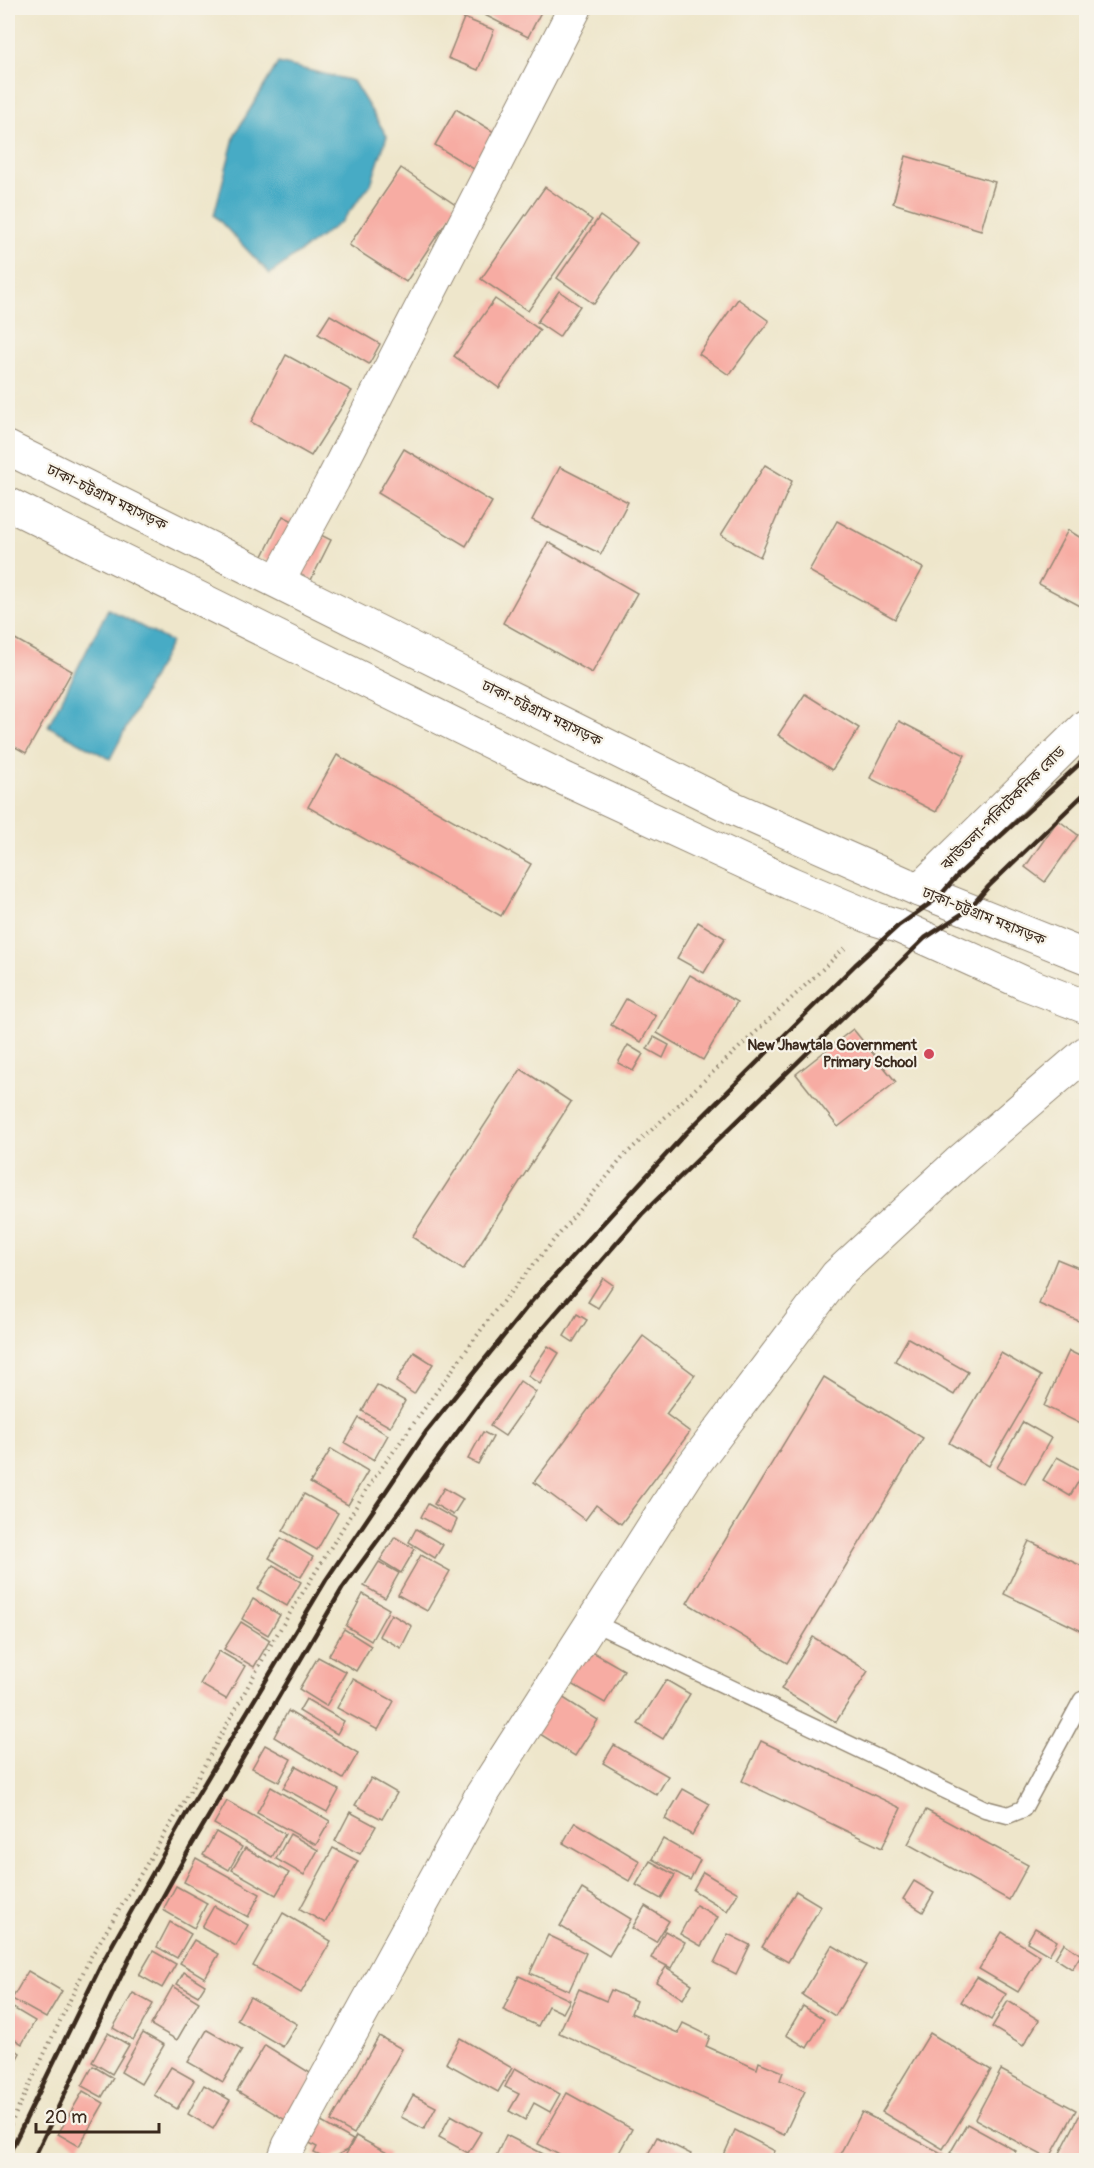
<svg xmlns="http://www.w3.org/2000/svg" width="1094" height="2168" font-family="Pangolin,'Noto Sans Bengali',sans-serif">
	<style>
		.water { fill: #46abc5; stroke: #406a72; stroke-width: 1.5 }
		.building { fill: #f7aca3 }
		.lines { fill: none; stroke-linecap: round; stroke-linejoin: round }
		.service-casing { stroke: #948874; stroke-width: 19 }
		.minor-casing { stroke: #948874; stroke-width: 35 }
		.secondary-casing { stroke: #948874; stroke-width: 35 }
		.trunk-casing { stroke: #948874; stroke-width: 35 }
		.path { stroke: #948874; stroke-width: 4; stroke-dasharray: 1.5 4.5; stroke-linecap: butt }
		.service { stroke: #fff; stroke-width: 16 }
		.minor { stroke: #fff; stroke-width: 33 }
		.secondary { stroke: #fff; stroke-width: 33 }
		.trunk { stroke: #fff; stroke-width: 33 }
		.rail { stroke: #3b2a1e; stroke-width: 4.5 }
		.poi-dot { fill: #d1495b; stroke: #f7f3e8; stroke-width: 2 }
		.labels { text-anchor: middle; stroke-width: 4.5; stroke-linejoin: round; paint-order: stroke }
		.street-label { font-size: 15px; fill: #3b2a1e; stroke: #f7f3e8 }
		.poi-label { font-size: 15px; font-weight: bold; fill: #3b2a1e; stroke: #f7f3e8; text-anchor: end }
	</style>
	<rect width="100%" height="100%" fill="#f7f3e8"/>
	<filter id="ink" filterUnits="userSpaceOnUse"><feTurbulence type="fractalNoise" baseFrequency=".0167" numOctaves="2"/><feDisplacementMap in="SourceGraphic" scale="12" xChannelSelector="R" yChannelSelector="G"/><feConvolveMatrix kernelMatrix="1 2 1 2 8 2 1 2 1" color-interpolation-filters="sRGB"/></filter>
	<filter id="wash" filterUnits="userSpaceOnUse"><feTurbulence type="fractalNoise" baseFrequency=".008" numOctaves="4" result="noise"/><feDisplacementMap in="SourceGraphic" scale="24" xChannelSelector="R" yChannelSelector="G"/><feGaussianBlur stdDeviation="1.35" result="paint"/><feColorMatrix in="noise" values="0 0 0 0 0 0 0 0 0 0 0 0 0 0 0 0 0 1.4 0 .05"/><feComposite in="paint" operator="in"/></filter>
	<g filter="url(#wash)">
		<rect width="100%" height="100%" fill="#eee6cb"/>
		<g class="water">
			<polygon points="278,63 353,81 387,136 371,184 342,221 270,274 214,215 235,134"/>
			<polygon points="108,609 171,642 110,759 48,726"/>
		</g>
		<g id="blocks">
			<g class="building">
				<polygon points="471,8 543,8 528,37"/>
				<polygon points="464,18 494,30 478,70 448,58"/>
				<polygon points="456,109 499,135 477,171 435,145"/>
				<polygon points="906,156 995,182 981,230 893,203"/>
				<polygon points="401,168 457,206 406,282 349,245"/>
				<polygon points="545,187 592,220 528,311 481,279"/>
				<polygon points="600,216 637,243 594,304 557,278"/>
				<polygon points="559,291 580,306 559,337 537,322"/>
				<polygon points="495,299 540,330 499,388 454,356"/>
				<polygon points="738,299 769,321 729,375 699,354"/>
				<polygon points="330,315 380,344 369,364 318,334"/>
				<polygon points="286,355 352,391 311,456 251,422"/>
				<polygon points="404,449 492,502 466,546 378,493"/>
				<polygon points="765,465 792,481 760,557 721,535"/>
				<polygon points="560,467 628,502 601,554 532,520"/>
				<polygon points="283,516 331,540 311,580 262,558"/>
				<polygon points="837,521 923,568 895,619 809,571"/>
				<polygon points="1068,530 1086,541 1086,609 1039,584"/>
				<polygon points="548,542 637,593 592,673 503,623"/>
				<polygon points="8,635 72,671 26,753 8,743"/>
				<polygon points="805,694 859,728 832,770 778,735"/>
				<polygon points="899,721 965,755 936,812 870,778"/>
				<polygon points="337,755 531,864 501,916 308,807"/>
				<polygon points="1058,820 1078,835 1045,882 1025,867"/>
				<polygon points="698,922 725,938 704,973 677,958"/>
				<polygon points="690,975 737,1002 703,1060 657,1033"/>
				<polygon points="626,999 656,1016 641,1042 611,1025"/>
				<polygon points="853,1029 896,1082 838,1127 796,1074"/>
				<polygon points="654,1037 669,1045 663,1058 647,1049"/>
				<polygon points="628,1045 643,1054 633,1071 618,1063"/>
				<polygon points="521,1069 571,1102 463,1270 412,1237"/>
				<polygon points="1057,1259 1086,1271 1086,1324 1039,1304"/>
				<polygon points="603,1278 613,1285 598,1308 588,1302"/>
				<polygon points="577,1314 587,1320 573,1342 564,1336"/>
				<polygon points="643,1336 695,1375 666,1414 690,1432 621,1524 596,1505 585,1520 534,1482"/>
				<polygon points="908,1338 968,1372 954,1395 895,1361"/>
				<polygon points="548,1346 559,1353 540,1384 528,1376"/>
				<polygon points="1069,1351 1086,1359 1086,1417 1083,1425 1044,1406"/>
				<polygon points="414,1352 433,1364 414,1394 396,1382"/>
				<polygon points="1001,1353 1041,1376 989,1466 949,1443"/>
				<polygon points="824,1377 923,1438 787,1663 687,1603"/>
				<polygon points="520,1381 536,1392 505,1436 490,1426"/>
				<polygon points="377,1385 405,1401 390,1427 362,1411"/>
				<polygon points="359,1418 388,1435 374,1460 345,1443"/>
				<polygon points="1023,1422 1051,1438 1025,1484 997,1468"/>
				<polygon points="483,1432 493,1437 478,1464 468,1459"/>
				<polygon points="331,1449 368,1471 348,1505 310,1483"/>
				<polygon points="1057,1457 1084,1472 1070,1496 1043,1480"/>
				<polygon points="444,1488 463,1499 453,1515 434,1504"/>
				<polygon points="304,1494 338,1513 317,1550 283,1531"/>
				<polygon points="428,1504 457,1520 451,1533 421,1517"/>
				<polygon points="416,1529 443,1545 435,1558 409,1542"/>
				<polygon points="395,1537 415,1549 401,1573 380,1560"/>
				<polygon points="281,1538 313,1557 301,1577 269,1558"/>
				<polygon points="1029,1541 1086,1568 1086,1633 1004,1594"/>
				<polygon points="421,1555 450,1571 427,1611 398,1595"/>
				<polygon points="379,1562 399,1573 385,1598 364,1586"/>
				<polygon points="273,1565 301,1582 287,1606 258,1589"/>
				<polygon points="363,1594 389,1609 371,1641 346,1626"/>
				<polygon points="253,1599 280,1615 268,1635 242,1619"/>
				<polygon points="391,1614 412,1626 401,1648 379,1636"/>
				<polygon points="241,1622 270,1640 254,1667 224,1649"/>
				<polygon points="344,1629 371,1646 356,1671 329,1655"/>
				<polygon points="813,1637 868,1671 836,1722 781,1689"/>
				<polygon points="584,1647 624,1670 605,1703 565,1680"/>
				<polygon points="219,1651 245,1666 226,1699 200,1684"/>
				<polygon points="318,1657 346,1672 326,1706 299,1689"/>
				<polygon points="353,1679 394,1701 378,1730 337,1708"/>
				<polygon points="666,1680 690,1694 663,1739 638,1724"/>
				<polygon points="554,1692 598,1720 575,1756 532,1729"/>
				<polygon points="306,1699 344,1721 337,1734 299,1711"/>
				<polygon points="288,1711 358,1753 343,1779 274,1737"/>
				<polygon points="761,1741 901,1808 882,1848 742,1781"/>
				<polygon points="265,1745 291,1759 279,1782 252,1768"/>
				<polygon points="614,1745 668,1776 657,1795 603,1763"/>
				<polygon points="296,1766 339,1790 327,1812 283,1788"/>
				<polygon points="371,1778 397,1793 382,1819 355,1805"/>
				<polygon points="271,1787 330,1821 316,1845 257,1813"/>
				<polygon points="683,1789 710,1804 692,1835 665,1819"/>
				<polygon points="227,1801 285,1834 272,1857 214,1824"/>
				<polygon points="926,1810 1028,1865 1009,1900 908,1844"/>
				<polygon points="350,1812 376,1826 360,1854 335,1841"/>
				<polygon points="575,1822 640,1861 629,1881 563,1843"/>
				<polygon points="216,1832 242,1847 229,1870 203,1855"/>
				<polygon points="290,1834 318,1850 304,1875 276,1859"/>
				<polygon points="663,1839 700,1860 690,1880 652,1859"/>
				<polygon points="245,1848 289,1873 276,1895 232,1870"/>
				<polygon points="333,1848 358,1861 325,1923 300,1909"/>
				<polygon points="196,1858 260,1894 248,1917 184,1882"/>
				<polygon points="650,1861 675,1875 661,1899 636,1885"/>
				<polygon points="703,1872 738,1893 727,1911 693,1890"/>
				<polygon points="914,1881 934,1893 923,1912 903,1899"/>
				<polygon points="176,1886 207,1903 194,1928 163,1910"/>
				<polygon points="582,1889 631,1919 609,1956 560,1926"/>
				<polygon points="796,1891 821,1906 788,1962 762,1947"/>
				<polygon points="696,1905 718,1917 701,1946 680,1934"/>
				<polygon points="214,1906 248,1925 236,1946 202,1927"/>
				<polygon points="645,1906 669,1921 656,1942 632,1928"/>
				<polygon points="283,1913 331,1941 301,1993 253,1966"/>
				<polygon points="170,1922 191,1934 177,1958 157,1947"/>
				<polygon points="1035,1928 1057,1941 1049,1955 1027,1942"/>
				<polygon points="665,1931 685,1942 671,1968 651,1958"/>
				<polygon points="1002,1932 1040,1956 1018,1992 979,1969"/>
				<polygon points="728,1934 750,1945 736,1974 714,1963"/>
				<polygon points="548,1935 586,1953 569,1991 530,1973"/>
				<polygon points="194,1940 219,1954 205,1978 180,1963"/>
				<polygon points="1064,1943 1081,1955 1072,1969 1055,1958"/>
				<polygon points="832,1945 866,1965 835,2016 802,1995"/>
				<polygon points="153,1951 176,1964 162,1988 139,1975"/>
				<polygon points="666,1967 692,1984 683,1999 656,1982"/>
				<polygon points="28,1971 62,1991 46,2018 12,1999"/>
				<polygon points="184,1972 205,1985 198,1996 177,1984"/>
				<polygon points="519,1976 570,2000 563,2013 548,2006 538,2026 503,2010"/>
				<polygon points="977,1977 1006,1994 991,2020 961,2002"/>
				<polygon points="173,1986 199,2002 177,2040 151,2025"/>
				<polygon points="579,1989 606,2001 611,1990 636,2001 631,2013 678,2033 683,2023 710,2036 706,2046 757,2069 759,2062 783,2072 780,2080 805,2091 784,2135 559,2033"/>
				<polygon points="133,1993 153,2004 133,2040 113,2028"/>
				<polygon points="250,1997 297,2024 283,2047 237,2020"/>
				<polygon points="1008,2001 1039,2020 1023,2046 992,2027"/>
				<polygon points="8,2005 35,2021 22,2044 8,2035"/>
				<polygon points="803,2006 824,2019 807,2048 786,2035"/>
				<polygon points="207,2030 242,2050 223,2082 188,2062"/>
				<polygon points="108,2033 129,2045 112,2074 92,2062"/>
				<polygon points="143,2033 164,2045 141,2084 121,2072"/>
				<polygon points="930,2033 991,2070 943,2149 882,2112"/>
				<polygon points="379,2036 402,2049 354,2134 331,2121"/>
				<polygon points="460,2038 512,2068 498,2092 446,2063"/>
				<polygon points="8,2045 20,2053 8,2074"/>
				<polygon points="265,2045 315,2076 287,2121 237,2091"/>
				<polygon points="93,2066 113,2078 102,2097 82,2086"/>
				<polygon points="171,2067 194,2080 177,2109 154,2095"/>
				<polygon points="515,2068 560,2094 550,2112 534,2103 525,2120 509,2111 519,2094 505,2087"/>
				<polygon points="1001,2070 1076,2110 1049,2159 975,2119"/>
				<polygon points="204,2085 230,2100 213,2129 188,2114"/>
				<polygon points="83,2091 104,2103 79,2146 58,2134"/>
				<polygon points="567,2093 632,2129 615,2160 569,2160 538,2144"/>
				<polygon points="413,2095 436,2107 424,2129 401,2117"/>
				<polygon points="1086,2103 1086,2155 1084,2160 1074,2160 1060,2153"/>
				<polygon points="862,2112 955,2160 837,2160"/>
				<polygon points="451,2115 481,2132 468,2153 439,2137"/>
				<polygon points="316,2119 353,2140 347,2150 328,2160 314,2153 317,2147 304,2140"/>
				<polygon points="967,2124 1016,2151 1010,2160 964,2160 950,2153"/>
				<polygon points="735,2130 775,2151 770,2160 731,2160 723,2157"/>
				<polygon points="506,2135 555,2160 494,2160"/>
				<polygon points="356,2136 389,2154 385,2160 343,2160"/>
				<polygon points="657,2137 691,2154 688,2160 645,2160"/>
			</g>
		</g>
	</g>
	<g filter="url(#ink)">
		<use href="#blocks" fill-opacity="0" stroke="#948874" stroke-width="1.5"/>
		<g class="lines">
			<g class="service-casing">
				<polyline id="service" points="592,1622 985,1809 1008,1815 1023,1809 1082,1700"/>
			</g>
			<g class="minor-casing">
				<g id="minor">
					<polyline points="278,581 333,480 575,8"/>
					<polyline points="284,2160 289,2146 481,1796 689,1471 837,1275 958,1163 1086,1053"/>
				</g>
			</g>
			<g class="secondary-casing">
				<polyline id="secondary" points="919,890 1086,726"/>
			</g>
			<g class="trunk-casing">
				<g id="trunk">
					<polyline points="8,448 733,808 919,890 1086,957"/>
					<polyline points="8,504 565,779 790,883 875,919 898,926 1024,983 1086,1007"/>
				</g>
			</g>
			<polyline class="path" points="8,2130 90,1958 184,1802 274,1639 370,1484 494,1312 625,1155 845,948"/>
			<use href="#service" class="service"/>
			<use href="#minor" class="minor"/>
			<use href="#secondary" class="secondary"/>
			<use href="#trunk" class="trunk"/>
			<g class="rail">
				<polyline points="8,2156 102,1963 186,1814 326,1580 426,1432 531,1302 685,1134 855,965 898,926 938,898 958,875 1086,758"/>
				<polyline points="33,2160 135,1947 190,1848 342,1589 487,1392 642,1214 925,938 968,910 989,886 1086,792"/>
			</g>
		</g>
	</g>
	<circle class="poi-dot" cx="929" cy="1054" r="6"/>
	<g class="labels">
		<g class="street-label">
			<text transform="translate(107 497) rotate(26)" y="5">ঢাকা-চট্টগ্রাম মহাসড়ক</text>
			<text transform="translate(542 713) rotate(26)" y="5">ঢাকা-চট্টগ্রাম মহাসড়ক</text>
			<text transform="translate(1003 808) rotate(-45)" y="5">ঝাউতলা-পলিটেকনিক রোড</text>
			<text transform="translate(984 916) rotate(22)" y="5">ঢাকা-চট্টগ্রাম মহাসড়ক</text>
		</g>
		<g class="poi-label">
			<text x="917" y="1050">New Jhawtala Government<tspan x="917" dy="17">Primary School</tspan></text>
		</g>
	</g>
	<rect width="1094" height="2168" fill="none" stroke="#f7f3e8" stroke-width="30"/>
	<path d="M36 2123v9h123v-9" fill="none" stroke="#3b2a1e" stroke-width="3"/>
	<text x="45" y="2123" font-size="18" fill="#3b2a1e" stroke="#f7f3e8" stroke-width="4.5" paint-order="stroke">20 m</text>
</svg>
